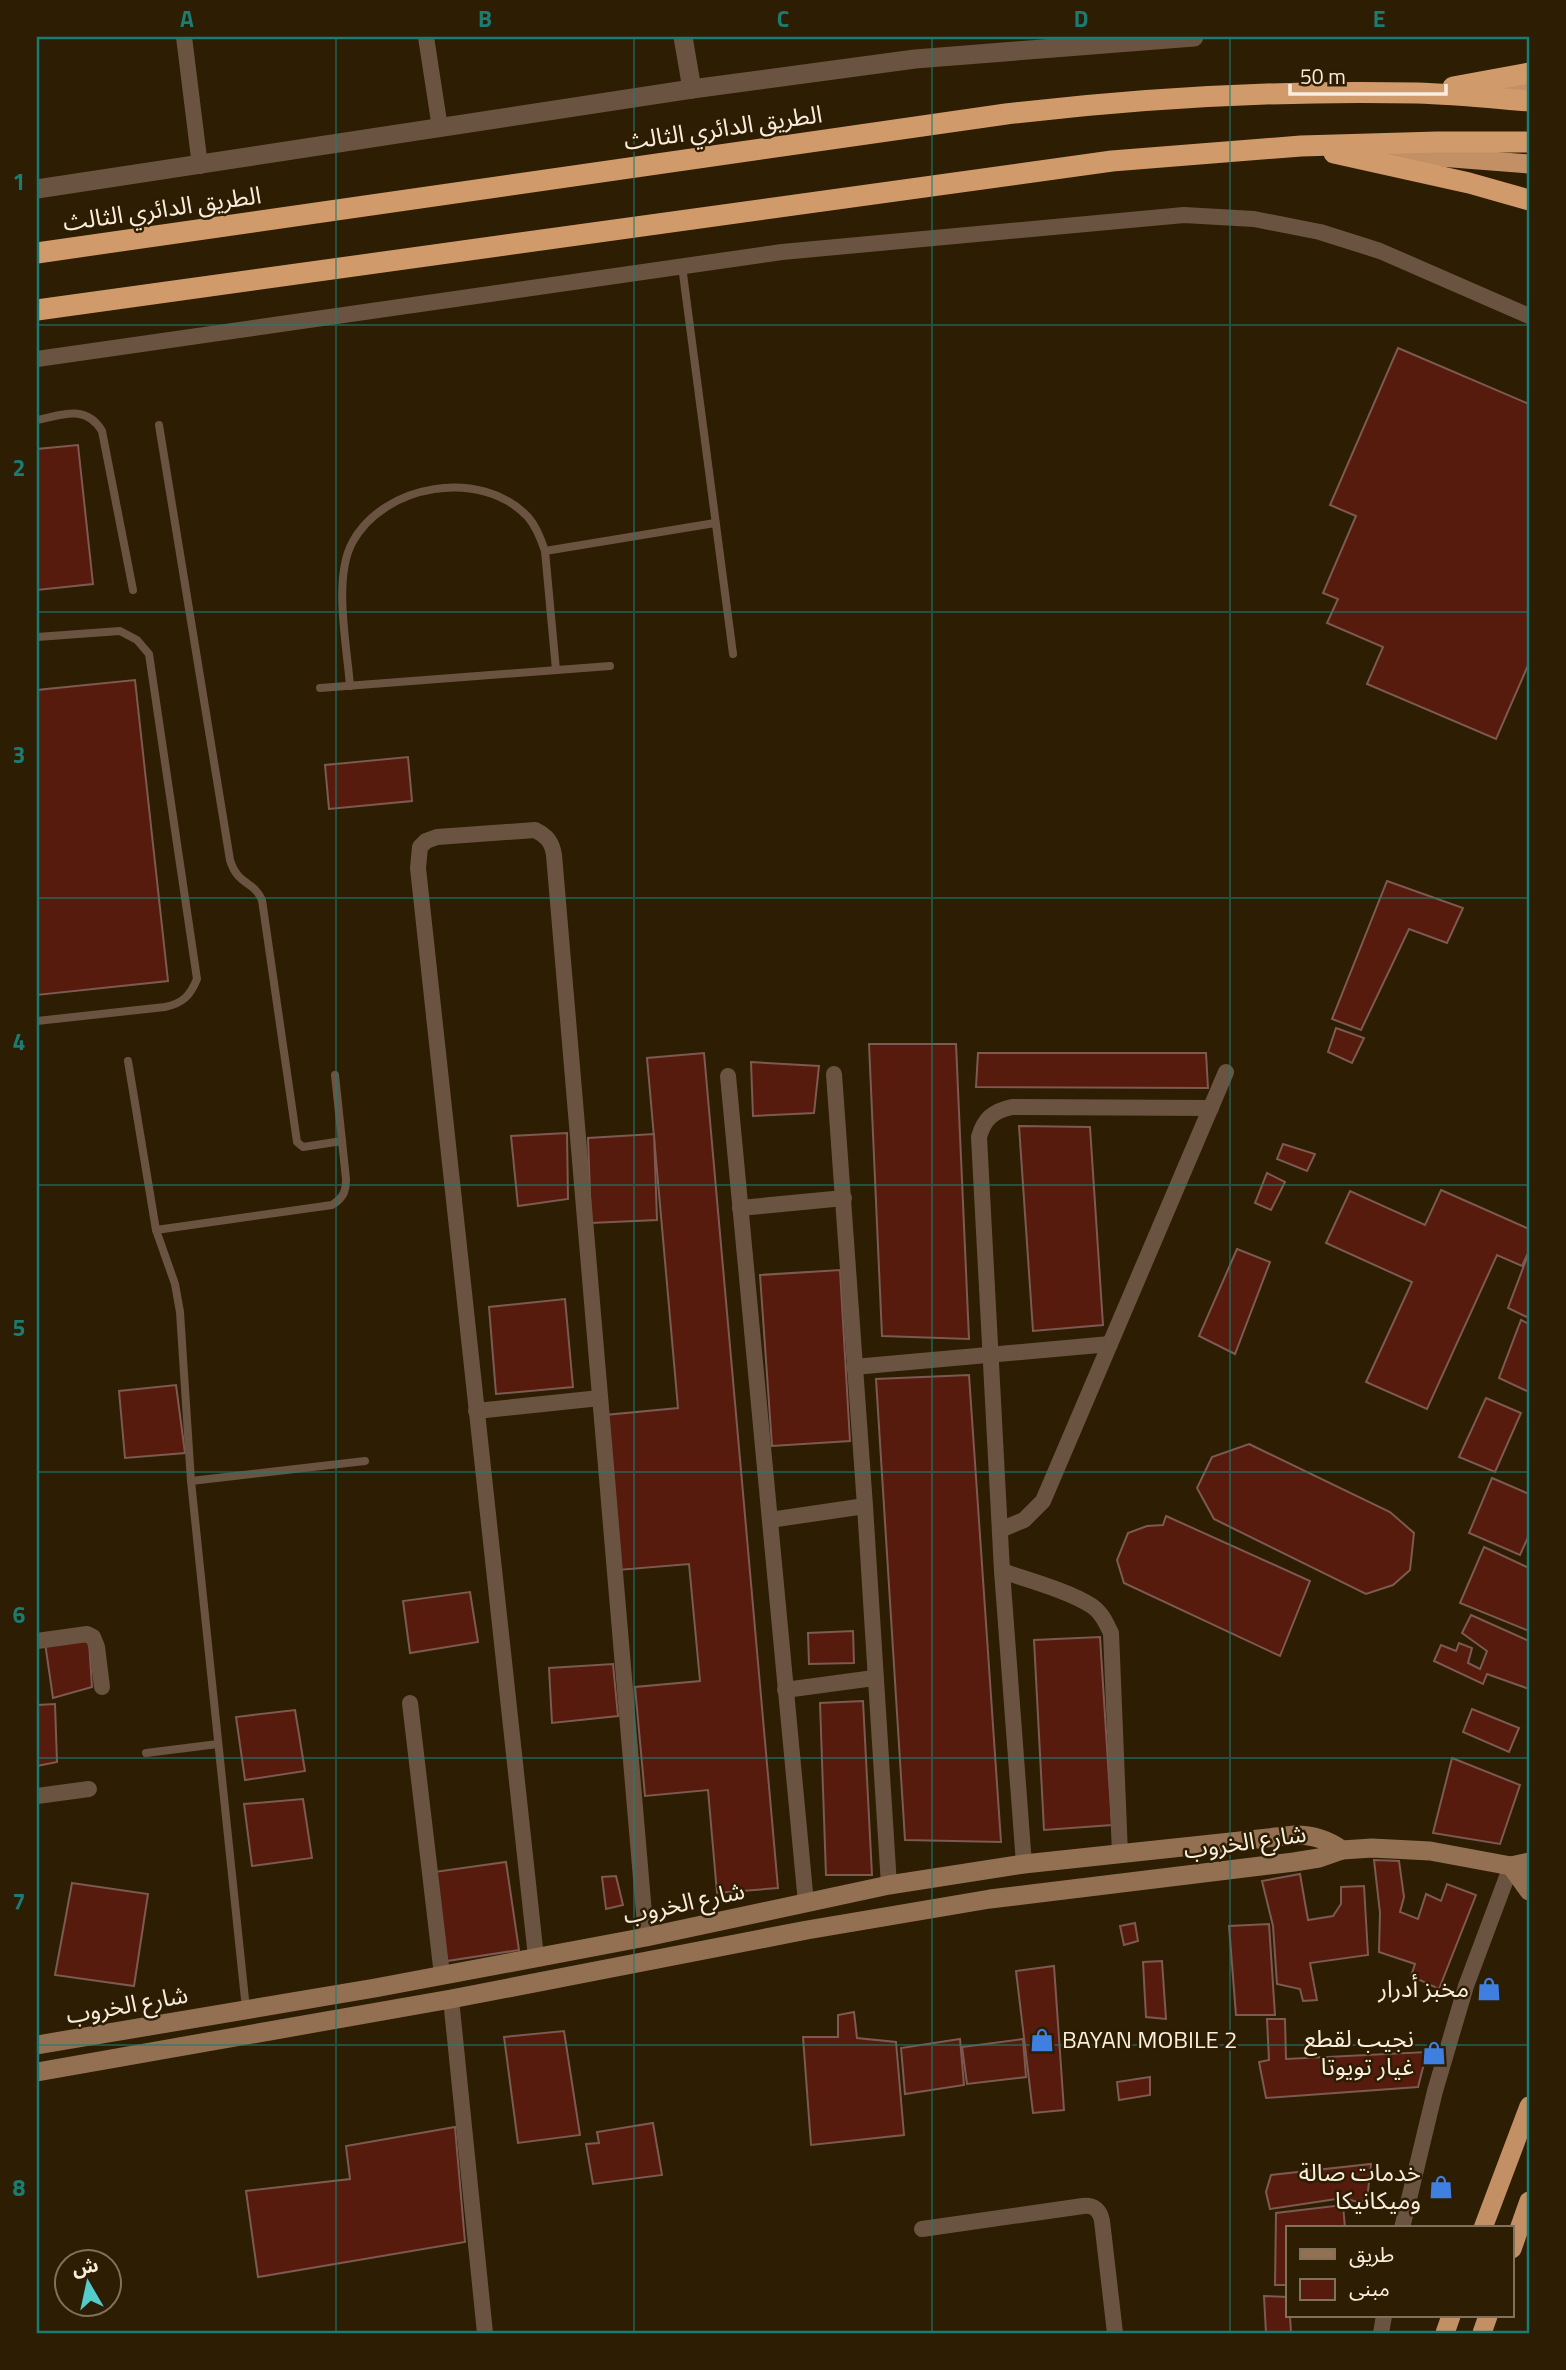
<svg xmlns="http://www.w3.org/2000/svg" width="1566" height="2370" font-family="'Titillium Web','Noto Sans Arabic',sans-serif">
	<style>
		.building { fill: #571b0e; stroke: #7c5951; stroke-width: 2 }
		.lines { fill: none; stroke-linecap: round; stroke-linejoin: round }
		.service { stroke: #6a5441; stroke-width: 8 }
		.minor { stroke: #6a5441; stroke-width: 16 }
		.tertiary { stroke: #6a5441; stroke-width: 19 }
		.secondary { stroke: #947052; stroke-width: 19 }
		.trunk { stroke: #c29064; stroke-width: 19 }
		.motorway { stroke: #d19a6a; stroke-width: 21 }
		.grid { fill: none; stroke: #1b7c74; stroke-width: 2; stroke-opacity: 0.55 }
		.labels { text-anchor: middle; stroke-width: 5; stroke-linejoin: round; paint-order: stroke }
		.street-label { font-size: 24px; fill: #f9eede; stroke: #2d1d02 }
		.poi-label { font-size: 24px; fill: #f9eede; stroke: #2d1d02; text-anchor: end }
		.neatline { fill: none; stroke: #1b7c74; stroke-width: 2.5 }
		.grid-label { font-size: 23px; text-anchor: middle; font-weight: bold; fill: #1b7c74 }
	</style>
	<rect width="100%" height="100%" fill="#2d1d02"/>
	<g class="building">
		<polygon points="1398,348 1529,404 1529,663 1496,739 1367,684 1383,647 1327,623 1338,599 1323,593 1356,516 1330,505"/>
		<polygon points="78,445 93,584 37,590 37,449"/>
		<polygon points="135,680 168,981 37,995 37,690"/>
		<polygon points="408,757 412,801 329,809 325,765"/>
		<polygon points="1387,881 1463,908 1447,943 1409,929 1361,1030 1332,1019"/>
		<polygon points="1336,1028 1364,1038 1352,1063 1328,1052"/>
		<polygon points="869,1044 956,1044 969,1339 882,1336"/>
		<polygon points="704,1053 778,1888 717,1893 708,1790 645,1796 635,1687 700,1681 689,1564 618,1570 605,1415 678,1408 647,1058"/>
		<polygon points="978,1053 1206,1053 1208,1088 976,1087"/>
		<polygon points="751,1062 819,1066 814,1113 753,1116"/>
		<polygon points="1019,1126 1090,1127 1103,1325 1033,1331"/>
		<polygon points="567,1133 568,1199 518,1206 511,1136"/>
		<polygon points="654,1134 657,1220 591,1223 588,1138"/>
		<polygon points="1283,1144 1315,1154 1307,1171 1277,1159"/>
		<polygon points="1267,1173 1285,1182 1271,1210 1255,1203"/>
		<polygon points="1441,1190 1529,1229 1529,1251 1522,1266 1497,1255 1427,1409 1366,1382 1412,1282 1326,1243 1350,1191 1425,1225"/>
		<polygon points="1237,1249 1270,1262 1235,1354 1199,1336"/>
		<polygon points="1529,1252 1529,1318 1508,1308"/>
		<polygon points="840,1270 850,1441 772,1446 760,1275"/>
		<polygon points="565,1299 573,1387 496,1394 489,1307"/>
		<polygon points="1521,1320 1529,1324 1529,1392 1499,1378"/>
		<polygon points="969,1375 1001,1842 905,1840 876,1379"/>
		<polygon points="176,1385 185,1453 125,1458 119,1391"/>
		<polygon points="1486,1398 1521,1413 1495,1472 1459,1457"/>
		<polygon points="1249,1444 1390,1512 1414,1533 1410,1570 1393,1585 1366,1594 1214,1519 1197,1488 1212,1457"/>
		<polygon points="1492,1478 1529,1494 1529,1535 1520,1555 1469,1533"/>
		<polygon points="1166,1516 1310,1581 1280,1656 1124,1583 1117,1560 1128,1533 1147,1526 1163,1525"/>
		<polygon points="1484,1547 1529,1568 1529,1631 1460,1603"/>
		<polygon points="470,1592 478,1642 410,1653 403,1601"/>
		<polygon points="1471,1615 1529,1641 1529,1689 1487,1674 1483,1684 1434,1661 1441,1645 1456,1651 1459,1643 1472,1648 1468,1663 1480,1669 1487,1651 1462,1633"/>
		<polygon points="853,1631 854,1663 809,1664 808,1633"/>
		<polygon points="1100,1637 1112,1825 1044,1830 1034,1640"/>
		<polygon points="89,1641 92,1687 53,1698 45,1643"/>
		<polygon points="613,1664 618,1716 552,1723 549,1668"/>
		<polygon points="863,1701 872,1875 826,1875 820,1703"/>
		<polygon points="55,1704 57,1762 37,1766 37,1705"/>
		<polygon points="1472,1709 1519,1728 1509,1752 1463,1732"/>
		<polygon points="295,1710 305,1771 245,1780 236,1717"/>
		<polygon points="1452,1758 1520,1785 1500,1844 1433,1833"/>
		<polygon points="303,1799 312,1858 252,1866 244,1804"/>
		<polygon points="1374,1860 1399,1861 1404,1897 1400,1912 1418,1919 1426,1894 1441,1901 1447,1884 1476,1895 1439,1989 1411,1976 1415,1964 1379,1952 1380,1913"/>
		<polygon points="506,1862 519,1950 447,1961 434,1872"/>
		<polygon points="1300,1874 1308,1920 1333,1916 1341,1904 1341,1887 1364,1886 1368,1955 1310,1963 1317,2000 1303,2001 1300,1989 1277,1984 1273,1926 1262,1881"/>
		<polygon points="616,1876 623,1905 606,1909 602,1877"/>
		<polygon points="72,1883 148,1894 134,1986 55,1975"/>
		<polygon points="1135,1923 1138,1941 1124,1945 1120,1926"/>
		<polygon points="1269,1924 1275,2015 1236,2015 1229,1926"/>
		<polygon points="1162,1961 1166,2019 1146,2017 1143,1962"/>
		<polygon points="1054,1966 1064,2110 1033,2113 1016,1971"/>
		<polygon points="854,2012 857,2038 896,2042 904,2135 811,2145 803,2037 838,2037 838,2015"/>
		<polygon points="1267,2019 1285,2019 1286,2059 1427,2052 1418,2087 1266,2098 1259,2062 1269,2060"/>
		<polygon points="564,2031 580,2135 518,2143 504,2037"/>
		<polygon points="960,2039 964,2085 905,2094 901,2048"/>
		<polygon points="1023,2039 1026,2077 967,2084 962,2047"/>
		<polygon points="1150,2077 1150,2095 1119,2100 1117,2082"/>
		<polygon points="653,2123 662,2175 593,2184 586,2144 599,2143 597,2132"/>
		<polygon points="455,2127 465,2242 258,2277 246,2191 350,2179 346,2146"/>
		<polygon points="1371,2164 1367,2200 1358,2202 1343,2198 1270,2209 1266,2192 1271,2175"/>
		<polygon points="1343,2205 1345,2228 1288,2228 1288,2285 1275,2285 1276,2213"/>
		<polygon points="1264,2296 1288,2297 1288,2316 1290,2316 1291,2333 1266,2333"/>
	</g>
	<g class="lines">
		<g class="service">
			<polyline points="682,266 733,654"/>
			<path d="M 37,420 C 62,415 86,404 102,431 L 133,590"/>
			<path d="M 159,425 L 230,860 C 238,886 253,880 262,900 L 297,1142 L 303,1147 L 342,1141"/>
			<polyline points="545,551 715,523"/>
			<path d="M 37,637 L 120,631 L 137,640 L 149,654 L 197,979 C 190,996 183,1003 165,1007 L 37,1021"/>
			<path d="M 350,686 C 347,646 333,579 352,543 C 383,484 481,467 528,517 C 536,526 541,539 545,551 L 556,670"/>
			<polyline points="320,688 610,666"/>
			<polyline points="128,1061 156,1230 175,1284 180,1312 191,1481 246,2009"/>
			<path d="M 156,1230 L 332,1205 C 343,1198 346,1192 346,1179 L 335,1075"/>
			<polyline points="191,1481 365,1461"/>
			<polyline points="146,1753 218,1744"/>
		</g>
		<g class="minor">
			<polyline points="184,37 200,166"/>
			<polyline points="426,37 440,128"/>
			<polyline points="37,359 782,252 1184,215 1254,219 1320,232 1380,251 1529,316"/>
			<polyline points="834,1074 865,1506 889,1885"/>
			<polyline points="728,1076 806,1903"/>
			<polyline points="740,1208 844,1198"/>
			<polyline points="854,1367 1110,1344"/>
			<polyline points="476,1411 600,1398"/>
			<polyline points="770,1520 865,1506"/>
			<polyline points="1000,1530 1024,1520 1043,1501 1226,1072"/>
			<path d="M 1002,1571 C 1028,1580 1069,1591 1092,1606 C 1102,1613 1106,1623 1111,1633 L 1120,1854"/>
			<polyline points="37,1641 87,1634 93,1637 97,1647 102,1687"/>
			<polyline points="785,1690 874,1678"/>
			<polyline points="410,1703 442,1975"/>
			<polyline points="37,1796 89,1789"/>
			<path d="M 1024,1864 L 1002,1571 L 979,1137 C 984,1119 993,1111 1012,1107 L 1211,1108"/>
			<path d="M 536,1957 L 418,868 L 420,847 L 426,841 L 437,837 L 535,830 C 547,836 552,842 554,855 L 646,1937"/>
			<polyline points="451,1999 485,2333"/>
			<polyline points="1402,2228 1435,2091 1466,1986 1511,1866"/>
			<path d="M 922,2229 L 1083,2206 C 1094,2205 1100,2210 1102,2221 L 1115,2333"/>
			<polyline points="1381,2333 1384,2316"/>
		</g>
		<g class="tertiary">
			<polyline points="683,37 692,89"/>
			<polyline points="37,189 692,89 915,59 1194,37"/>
		</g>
		<g class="secondary">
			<polyline points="1511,1866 1529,1891"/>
			<path d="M 37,2045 L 375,1988 L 646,1937 L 889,1885 L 1024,1864 L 1295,1835 C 1312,1835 1327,1839 1342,1850"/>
			<polyline points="37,2072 451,1999 807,1930 990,1899 1294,1862 1319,1858 1342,1850 1372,1848 1430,1851 1511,1866 1529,1862"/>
		</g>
		<g class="trunk">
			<polyline points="1488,90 1529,89"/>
			<polyline points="1375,152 1529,164"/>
			<polyline points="1483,2228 1529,2106"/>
			<polyline points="1512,2249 1529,2201"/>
			<polyline points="1445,2333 1451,2316"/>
			<polyline points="1482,2333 1488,2316"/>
		</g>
		<g class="motorway">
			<polyline points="1453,87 1529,73"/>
			<polyline points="1334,153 1469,183 1529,200"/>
			<path d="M 37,253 L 1006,114 C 1143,98 1280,90 1417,93 C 1454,94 1492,98 1529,101"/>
			<polyline points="37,310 1112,161 1301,146 1437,142 1529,142"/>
		</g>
	</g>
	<path class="grid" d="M 336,37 L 336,2333M 634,37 L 634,2333M 932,37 L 932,2333M 1230,37 L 1230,2333M 37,325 L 1529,325M 37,612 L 1529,612M 37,898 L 1529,898M 37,1185 L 1529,1185M 37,1472 L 1529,1472M 37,1758 L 1529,1758M 37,2045 L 1529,2045"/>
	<defs>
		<g id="shop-bare" transform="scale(1.89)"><path d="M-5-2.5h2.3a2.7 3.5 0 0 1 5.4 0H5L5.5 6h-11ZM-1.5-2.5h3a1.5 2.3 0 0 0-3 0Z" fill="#3f7fe0" stroke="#2d1d02" stroke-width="2.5" paint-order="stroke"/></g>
	</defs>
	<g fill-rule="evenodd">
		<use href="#shop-bare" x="1489" y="1989"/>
		<use href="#shop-bare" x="1042" y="2040"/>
		<use href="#shop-bare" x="1434" y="2053"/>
		<use href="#shop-bare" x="1441" y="2187"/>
	</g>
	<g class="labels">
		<g class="street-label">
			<text transform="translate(723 128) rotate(-8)" y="8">الطريق الدائري الثالث</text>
			<text transform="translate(162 209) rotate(-8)" y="8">الطريق الدائري الثالث</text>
			<text transform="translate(1245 1842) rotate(-8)" y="8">شارع الخروب</text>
			<text transform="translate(684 1903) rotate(-12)" y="8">شارع الخروب</text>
			<text transform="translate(127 2005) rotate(-10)" y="8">شارع الخروب</text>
		</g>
		<g class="poi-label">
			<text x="1469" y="1997">مخبز أدرار</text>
			<text x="1414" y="2047">نجيب لقطع<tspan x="1414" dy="28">غيار تويوتا</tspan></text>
			<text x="1062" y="2048" text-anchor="start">BAYAN MOBILE 2</text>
			<text x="1421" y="2181">خدمات صالة<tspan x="1421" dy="28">وميكانيكا</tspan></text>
		</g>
	</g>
	<rect width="1566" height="2370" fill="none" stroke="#2d1d02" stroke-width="77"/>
	<rect x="1286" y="2226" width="228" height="91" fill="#2d1d02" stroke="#7f715a" stroke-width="2"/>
	<rect x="1300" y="2249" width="35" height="10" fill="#947052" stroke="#7f715a" stroke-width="2"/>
	<text x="1349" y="2262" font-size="21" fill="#f9eede">طريق</text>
	<rect x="1300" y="2279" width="35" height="21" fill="#571b0e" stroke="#7f715a" stroke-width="2"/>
	<text x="1349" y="2296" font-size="21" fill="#f9eede">مبنى</text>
	<g transform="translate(88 2283) rotate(351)"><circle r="33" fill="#2d1d02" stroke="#7f715a" stroke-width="2"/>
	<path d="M0-5L12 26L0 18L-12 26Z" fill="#52cdcc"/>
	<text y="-10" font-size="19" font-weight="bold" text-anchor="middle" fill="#f9eede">ش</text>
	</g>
	<path d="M1290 84v10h156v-10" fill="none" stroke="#f9eede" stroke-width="3.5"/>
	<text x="1300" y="84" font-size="21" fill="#f9eede" stroke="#2d1d02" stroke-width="5" paint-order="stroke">50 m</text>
	<rect x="38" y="38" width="1490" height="2294" class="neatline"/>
	<g class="grid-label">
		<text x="187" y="27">A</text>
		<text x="485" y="27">B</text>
		<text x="783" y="27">C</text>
		<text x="1081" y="27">D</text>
		<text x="1379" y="27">E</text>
		<text x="19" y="190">1</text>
		<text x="19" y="476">2</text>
		<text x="19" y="763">3</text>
		<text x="19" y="1050">4</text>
		<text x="19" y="1336">5</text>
		<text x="19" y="1623">6</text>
		<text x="19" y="1910">7</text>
		<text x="19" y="2196">8</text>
	</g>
</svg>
